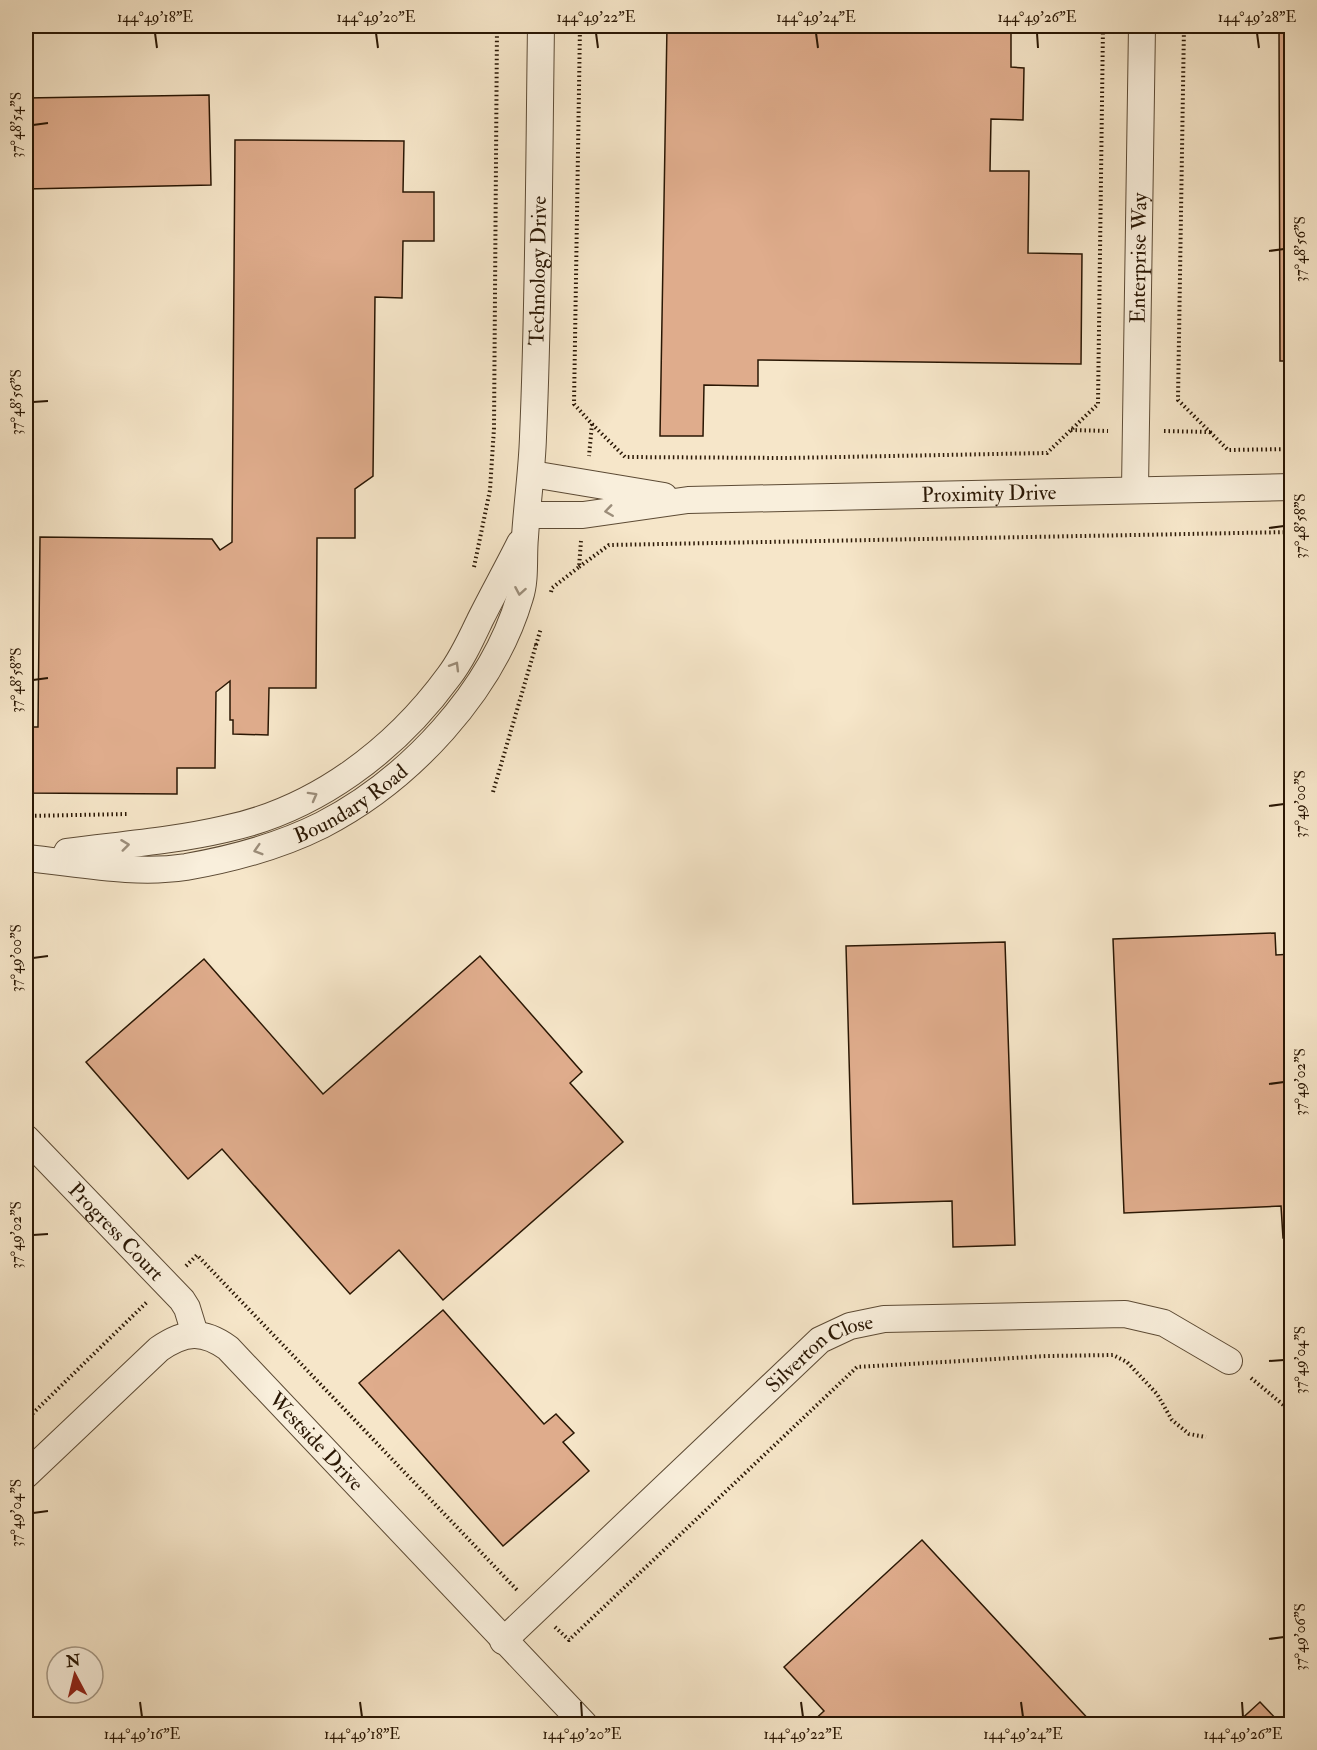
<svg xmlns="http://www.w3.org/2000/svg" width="1317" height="1750" font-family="'IM FELL Double Pica',serif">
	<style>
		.building { fill: #dfac8c; stroke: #2a1704; stroke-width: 1.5 }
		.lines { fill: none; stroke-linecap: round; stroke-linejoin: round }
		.street-casing { stroke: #5d4b35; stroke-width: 28 }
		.path { stroke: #2a1704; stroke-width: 4; stroke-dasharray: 1.5 3; stroke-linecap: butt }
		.street { stroke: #f9efdc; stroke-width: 26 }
		.oneway { stroke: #9c8e7b }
		.ticks { fill: none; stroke: #2a1704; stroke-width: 2 }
		.labels { text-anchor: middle; stroke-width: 5; stroke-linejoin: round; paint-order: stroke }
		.street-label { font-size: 21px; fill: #2a1704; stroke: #f9efdc }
		.neatline { fill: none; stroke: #2a1704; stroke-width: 2 }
		.ticks-label { font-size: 15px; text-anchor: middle; fill: #2a1704 }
	</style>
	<rect width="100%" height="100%" fill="#f6e6c9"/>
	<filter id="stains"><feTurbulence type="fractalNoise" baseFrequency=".00333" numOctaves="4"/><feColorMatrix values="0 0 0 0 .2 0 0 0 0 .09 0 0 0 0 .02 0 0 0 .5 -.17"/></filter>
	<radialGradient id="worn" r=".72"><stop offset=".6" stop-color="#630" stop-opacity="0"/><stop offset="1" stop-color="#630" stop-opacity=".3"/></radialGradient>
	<g class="building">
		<polygon points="667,26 1011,26 1011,67 1024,68 1023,120 991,119 990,171 1029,171 1028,253 1082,254 1081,364 758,360 758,386 704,385 703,436 660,436"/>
		<polygon points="1279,26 1292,26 1292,361 1280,361"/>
		<polygon points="209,95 211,185 26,189 26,98"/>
		<polygon points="235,140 404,141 403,192 434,192 434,241 403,241 402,298 375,297 373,476 355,489 355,538 317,538 316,688 269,688 268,735 233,734 233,720 230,720 230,681 216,692 215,768 177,768 177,794 26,793 26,727 38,727 40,537 212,539 220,550 232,542"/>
		<polygon points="1275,933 1276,955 1292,954 1292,1237 1283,1238 1281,1206 1124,1213 1113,939"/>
		<polygon points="1005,942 1015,1245 953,1247 952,1201 853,1204 846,946"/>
		<polygon points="480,956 582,1072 570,1083 623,1142 443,1300 399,1250 350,1294 222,1149 188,1179 86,1062 204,959 323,1094"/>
		<polygon points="443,1310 544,1424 556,1414 574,1433 563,1442 589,1471 503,1546 359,1383"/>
		<polygon points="922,1540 1093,1724 810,1724 824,1711 784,1667"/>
		<polygon points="1260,1702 1281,1724 1236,1724"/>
	</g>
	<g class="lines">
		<g class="street-casing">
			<g id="street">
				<polyline points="532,474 664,496"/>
				<path id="s1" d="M 1135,489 L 1142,26"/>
				<path id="s2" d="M 528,515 L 583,515 L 688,500 L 1292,487"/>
				<path d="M 67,852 C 120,845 173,841 225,829 C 316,810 395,750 449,676 C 462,659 471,639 480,620 C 493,594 507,569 520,543"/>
				<path id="s3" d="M 26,858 C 78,863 133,875 186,867 C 232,859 280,846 322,825 C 409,780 492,692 520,597 C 526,579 523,556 525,537 C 527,504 532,470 533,437 C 539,300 539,162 541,26"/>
				<path id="s4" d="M 26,1138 L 182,1300 L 187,1308 L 195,1334"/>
				<path id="s5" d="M 26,1475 L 159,1349 C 185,1331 203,1330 228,1348 L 584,1724"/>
				<path id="s6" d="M 503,1641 L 820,1340 L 850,1326 L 884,1319 L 1125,1314 L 1164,1323 L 1229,1361"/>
			</g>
		</g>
		<g class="path">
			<polyline points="580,26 574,404 592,424 589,456"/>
			<polyline points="592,424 625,457 787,458 1047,453 1098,404 1103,26"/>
			<polyline points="1071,430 1108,431"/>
			<polyline points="1164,431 1210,432 1178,400 1184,26"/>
			<polyline points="1210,432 1228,450 1292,449"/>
			<polyline points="474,567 490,490 494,428 497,26"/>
			<polyline points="579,567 609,545 1292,532"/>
			<polyline points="551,592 552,588 579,567 581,541"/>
			<polyline points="536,645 541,628"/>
			<polyline points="493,792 536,645 533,643"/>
			<polyline points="26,816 127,814"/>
			<polyline points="186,1266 197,1255 517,1590"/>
			<polyline points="1251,1378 1287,1408 1292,1415"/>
			<polyline points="26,1420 148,1301"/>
			<polyline points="555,1627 569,1640 857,1367 1047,1356 1113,1355 1127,1362 1157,1394 1172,1420 1189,1434 1206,1437"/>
		</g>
		<use href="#street" class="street"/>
	</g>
	<defs><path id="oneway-chevron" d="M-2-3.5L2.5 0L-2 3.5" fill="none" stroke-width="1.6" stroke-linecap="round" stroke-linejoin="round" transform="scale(1.5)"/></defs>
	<g class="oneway">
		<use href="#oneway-chevron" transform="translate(609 511) rotate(172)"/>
		<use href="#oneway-chevron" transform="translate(520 591) rotate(100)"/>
		<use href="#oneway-chevron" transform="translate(455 666) rotate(-59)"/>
		<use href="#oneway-chevron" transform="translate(313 796) rotate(-29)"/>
		<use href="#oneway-chevron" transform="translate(125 845) rotate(-7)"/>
		<use href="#oneway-chevron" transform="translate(258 850) rotate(163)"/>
	</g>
	<path class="ticks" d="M 155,33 L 157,48M 376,33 L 378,48M 596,33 L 598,48M 816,33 L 818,48M 1037,33 L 1038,48M 1257,33 L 1259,48M 33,125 L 48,123M 1269,251 L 1284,249M 33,402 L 48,401M 1269,528 L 1284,526M 33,680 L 48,678M 1269,806 L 1284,804M 33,958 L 48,956M 1269,1084 L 1284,1082M 33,1235 L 48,1234M 1269,1361 L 1284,1360M 33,1513 L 48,1511M 1269,1639 L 1284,1637M 140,1702 L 142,1717M 360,1702 L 362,1717M 581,1702 L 582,1717M 801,1702 L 803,1717M 1021,1702 L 1023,1717M 1242,1702 L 1243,1717"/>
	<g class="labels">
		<g class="street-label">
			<text dy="7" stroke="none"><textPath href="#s1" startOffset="231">Enterprise Way</textPath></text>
			<text dy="7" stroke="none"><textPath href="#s3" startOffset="940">Technology Drive</textPath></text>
			<text dy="7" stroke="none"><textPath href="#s2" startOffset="462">Proximity Drive</textPath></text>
			<text dy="7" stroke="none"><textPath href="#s3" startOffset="339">Boundary Road</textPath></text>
			<text dy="7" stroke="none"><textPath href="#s4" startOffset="130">Progress Court</textPath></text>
			<text dy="7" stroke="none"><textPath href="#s6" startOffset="430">Silverton Close</textPath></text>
			<text dy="7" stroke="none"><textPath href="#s5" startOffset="387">Westside Drive</textPath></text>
		</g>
	</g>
	<rect width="1317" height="1750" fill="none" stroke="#f6e6c9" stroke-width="66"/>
	<g transform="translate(75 1675) rotate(353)"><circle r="28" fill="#f9efdc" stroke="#a69986" stroke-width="1.5"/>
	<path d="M0-4.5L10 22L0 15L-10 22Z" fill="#8f2418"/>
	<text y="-9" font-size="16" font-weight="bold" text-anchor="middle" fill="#2a1704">N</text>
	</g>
	<rect x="33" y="33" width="1251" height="1684" class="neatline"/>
	<g class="ticks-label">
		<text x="155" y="22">144°49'18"E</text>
		<text x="376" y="22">144°49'20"E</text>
		<text x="596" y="22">144°49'22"E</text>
		<text x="816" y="22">144°49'24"E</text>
		<text x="1037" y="22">144°49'26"E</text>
		<text x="1257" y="22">144°49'28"E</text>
		<text transform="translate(16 125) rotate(-90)" y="5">37°48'54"S</text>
		<text transform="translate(1300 249) rotate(-90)" y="5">37°48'56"S</text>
		<text transform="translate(16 402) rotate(-90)" y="5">37°48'56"S</text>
		<text transform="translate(1300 526) rotate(-90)" y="5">37°48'58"S</text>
		<text transform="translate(16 680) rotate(-90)" y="5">37°48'58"S</text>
		<text transform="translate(1300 804) rotate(-90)" y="5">37°49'00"S</text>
		<text transform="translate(16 958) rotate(-90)" y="5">37°49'00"S</text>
		<text transform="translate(1300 1082) rotate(-90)" y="5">37°49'02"S</text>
		<text transform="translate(16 1235) rotate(-90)" y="5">37°49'02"S</text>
		<text transform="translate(1300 1360) rotate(-90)" y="5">37°49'04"S</text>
		<text transform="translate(16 1513) rotate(-90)" y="5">37°49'04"S</text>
		<text transform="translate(1300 1637) rotate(-90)" y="5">37°49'06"S</text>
		<text x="142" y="1739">144°49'16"E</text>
		<text x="362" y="1739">144°49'18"E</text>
		<text x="582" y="1739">144°49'20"E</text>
		<text x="803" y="1739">144°49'22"E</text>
		<text x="1023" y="1739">144°49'24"E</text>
		<text x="1243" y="1739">144°49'26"E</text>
	</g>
	<rect width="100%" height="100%" filter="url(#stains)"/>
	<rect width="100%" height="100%" fill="url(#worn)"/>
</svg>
